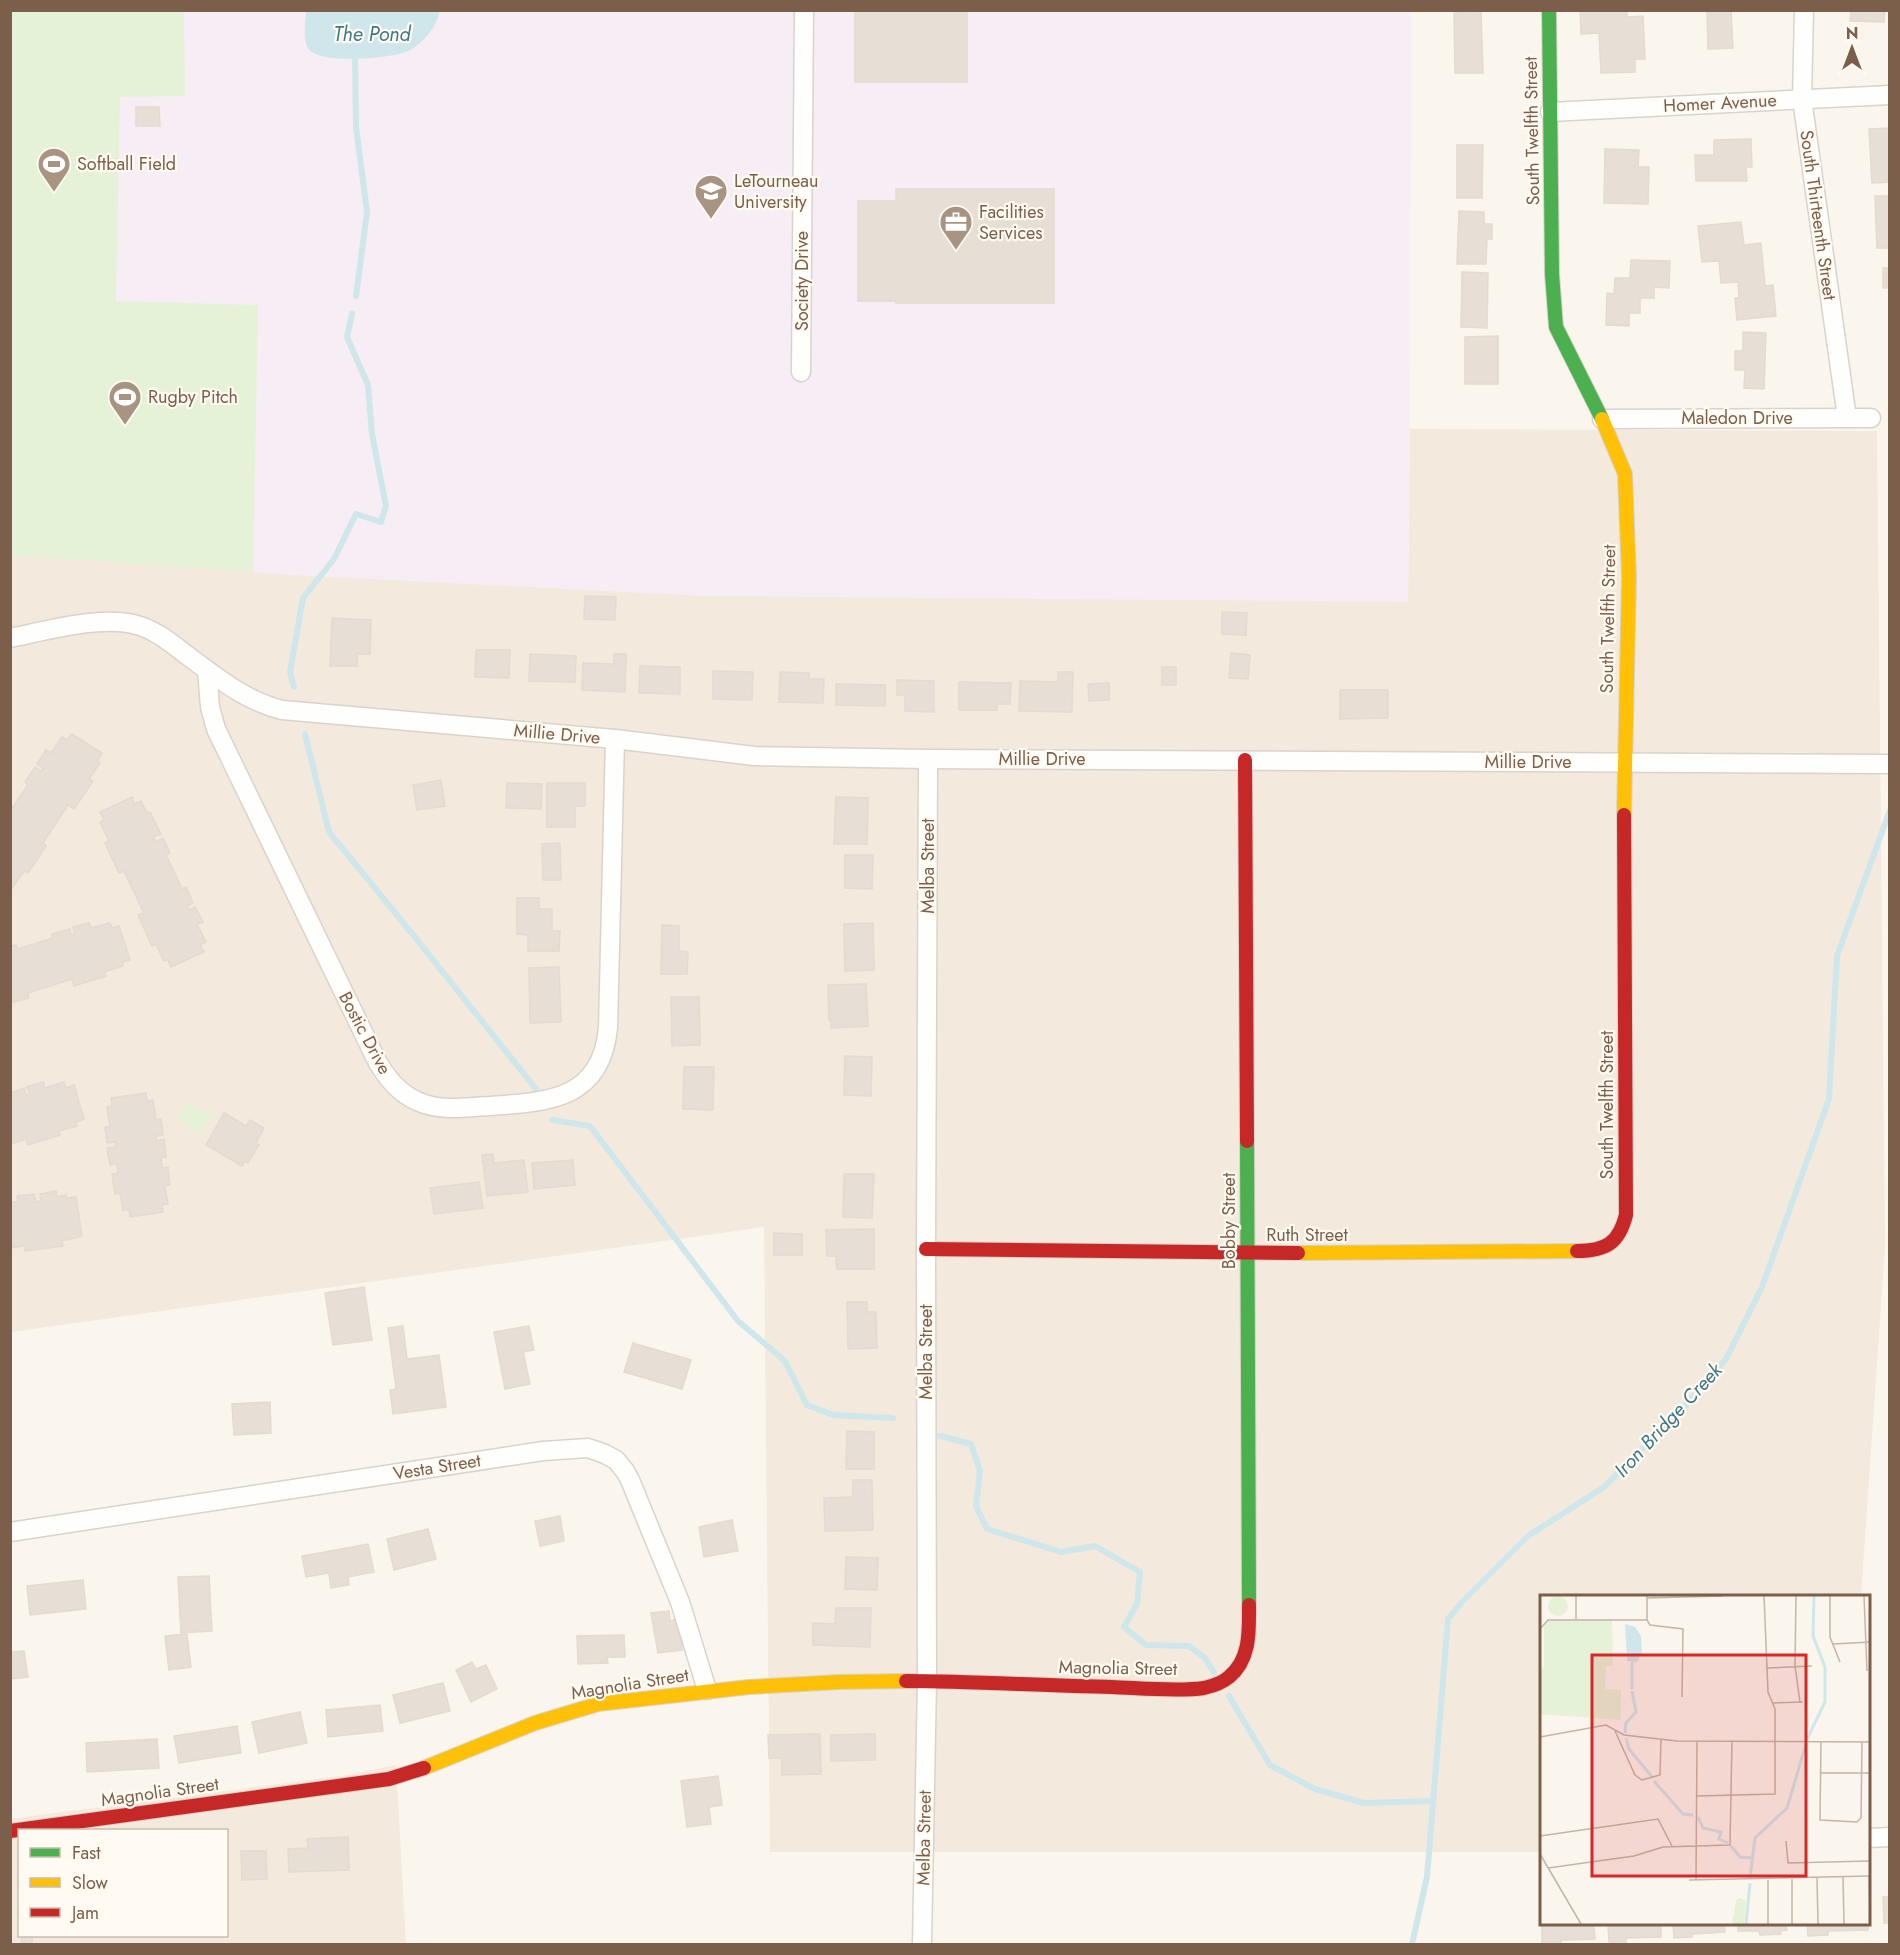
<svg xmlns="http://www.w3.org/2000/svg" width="1900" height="1955" font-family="Jost,sans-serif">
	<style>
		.residential { fill: #f3e9dc; fill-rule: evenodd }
		.education { fill: #f7edf5 }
		.green { fill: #e5f2d8 }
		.water { fill: #cfe7eb }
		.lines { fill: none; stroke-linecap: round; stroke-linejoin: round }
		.stream { stroke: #cfe7eb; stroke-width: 6 }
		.building { fill: #e7dfd5; stroke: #e3dad0; stroke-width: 1.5 }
		.street-casing { stroke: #d9d3cc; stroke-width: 21 }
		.fast-casing { stroke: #d8d2c9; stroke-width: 16 }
		.slow-casing { stroke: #d8d2c9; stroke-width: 16 }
		.jam-casing { stroke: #d8d2c9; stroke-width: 16 }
		.street { stroke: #fefefc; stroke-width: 18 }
		.fast { stroke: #4caf50; stroke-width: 14 }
		.slow { stroke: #ffc107; stroke-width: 14 }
		.jam { stroke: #c62828; stroke-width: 14 }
		.labels { text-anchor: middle; stroke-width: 4.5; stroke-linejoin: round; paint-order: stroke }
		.street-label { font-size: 18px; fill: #7c5f4a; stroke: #fffbf2 }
		.poi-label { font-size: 18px; fill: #7c5f4a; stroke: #fffbf2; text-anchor: start }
		.water-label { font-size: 20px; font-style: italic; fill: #3f7889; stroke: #fffbf2 }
		.inset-river { fill: none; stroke: #cfe7eb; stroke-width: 3 }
		.inset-road { fill: none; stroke: #c4b5a7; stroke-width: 1.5 }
		.view { fill: #d62828; fill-opacity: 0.15; stroke: #d62828; stroke-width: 3 }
		.inset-edge { fill: none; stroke: #7c5f4a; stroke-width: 3 }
	</style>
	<rect width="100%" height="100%" fill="#faf6ee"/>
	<g class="residential">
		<polygon points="1410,429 1877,431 1885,1247 1861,1596 1542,1596 1541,1852 770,1852 764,1227 11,1332 11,555 1408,602"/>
		<path d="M 396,1765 L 406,1944 L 11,1944 L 10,1819 L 347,1775 ZM 20,1830 L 226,1830 L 226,1936 L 20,1936 Z"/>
	</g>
	<polygon class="education" points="10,11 1411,11 1410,429 1408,602 702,596 292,575 11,555"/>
	<g class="green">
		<polygon points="10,11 184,11 185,96 120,97 116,301 258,305 253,572 11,555"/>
		<polygon points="187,1102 211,1116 201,1134 177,1120"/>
	</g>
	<path class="water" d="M 306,11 L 306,10 L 440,11 C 436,27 425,42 410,50 C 395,59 316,65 308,48 C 302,38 306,21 306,11 Z"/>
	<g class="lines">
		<g class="stream">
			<polyline points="355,58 356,127 367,212 356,296"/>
			<polyline points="294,687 290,672 303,598 334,559 356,514 381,522 386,506 372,434 368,385 347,337 352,314"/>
			<polyline points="305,734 329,832 410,931 536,1089"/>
			<polyline points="552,1120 590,1126 738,1321 785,1361 807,1405 833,1415 893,1418"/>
			<polyline points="940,1436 971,1444 980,1471 976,1506 987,1529 1061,1552 1095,1546 1140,1572 1137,1604 1124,1627 1146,1645 1189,1646 1205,1658 1214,1673"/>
			<polyline points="1229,1696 1270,1765 1315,1789 1364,1803 1432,1801"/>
			<polyline points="1412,1944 1427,1877 1448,1619 1464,1600 1528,1536 1604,1487 1684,1407 1726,1359 1762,1287 1829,1099 1837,956 1890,810"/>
		</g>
	</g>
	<g class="building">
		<polygon points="855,10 967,11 967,82 855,82"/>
		<polygon points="1580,10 1627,10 1627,17 1643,16 1645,59 1635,59 1635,72 1601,73 1599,33 1581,34"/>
		<polygon points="1707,10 1731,10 1733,48 1708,49"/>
		<polygon points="1851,10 1885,10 1884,22 1850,21"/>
		<polygon points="1481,11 1483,73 1455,73 1454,12"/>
		<polygon points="136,107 159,107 160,126 136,126"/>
		<polygon points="1890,128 1890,182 1872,183 1869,129"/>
		<polygon points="1751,139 1752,167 1746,167 1747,181 1696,181 1695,155 1714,155 1714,140"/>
		<polygon points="1457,145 1483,145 1482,198 1457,198"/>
		<polygon points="1605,149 1639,150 1638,167 1649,167 1648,204 1604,203"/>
		<polygon points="896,189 1054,189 1054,303 896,303 896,301 858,301 858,201 896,201"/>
		<polygon points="1875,196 1890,196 1890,248 1877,248"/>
		<polygon points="1459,211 1484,212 1484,224 1492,224 1492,239 1487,239 1486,264 1457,264"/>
		<polygon points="1741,222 1744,245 1761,243 1765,286 1773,285 1776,316 1737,320 1735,298 1739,298 1738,282 1721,283 1719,261 1702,262 1698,226"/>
		<polygon points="1631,260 1670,261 1669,288 1654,287 1654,298 1640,298 1640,313 1629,313 1629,326 1606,325 1607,293 1614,294 1615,278 1630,278"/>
		<rect x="1883" y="268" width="7" height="20"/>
		<polygon points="1462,272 1488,273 1487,328 1461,327"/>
		<polygon points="1743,332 1766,333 1764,389 1744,388 1745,370 1735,370 1735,351 1743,351"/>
		<polygon points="1498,336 1498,384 1465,384 1465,337"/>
		<polygon points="585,596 616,597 615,620 584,619"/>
		<polygon points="1222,612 1247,613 1246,635 1222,634"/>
		<polygon points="332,618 371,620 370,654 357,654 357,666 330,666"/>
		<polygon points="476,650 510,650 509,678 475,677"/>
		<polygon points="1231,653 1250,655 1248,679 1229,678"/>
		<polygon points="530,654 576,656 575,682 529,681"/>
		<polygon points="614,654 626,654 625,692 582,690 583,663 614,664"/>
		<polygon points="640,666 680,667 680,694 639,693"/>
		<rect x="1162" y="667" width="14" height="18"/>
		<polygon points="713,671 753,672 752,700 713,699"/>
		<polygon points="780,672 809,673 809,679 824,679 823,703 779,702"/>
		<polygon points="1058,672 1073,672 1072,712 1019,711 1020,681 1058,682"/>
		<polygon points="897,680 934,681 934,712 905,711 905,695 897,695"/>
		<polygon points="959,682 1011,683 1010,704 997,704 997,710 959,710"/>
		<polygon points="1109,683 1109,700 1089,701 1088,684"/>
		<polygon points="836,684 885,685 885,706 836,705"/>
		<polygon points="1340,690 1388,690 1388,718 1340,719"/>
		<polygon points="72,734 102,753 97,761 100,763 89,779 93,781 74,809 68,805 43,843 46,846 28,873 24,871 12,888 10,887 10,811 28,785 25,782 35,767 41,771 43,768 37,764 46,750 51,753 62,737 67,740"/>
		<polygon points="441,780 445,806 417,810 413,785"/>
		<polygon points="507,783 542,784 541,809 506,808"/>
		<polygon points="547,783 585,783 585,806 575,806 575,827 547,827"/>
		<polygon points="132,797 135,804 141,801 147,813 150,812 161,834 153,837 156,842 163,838 170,853 166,855 182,889 186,887 193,903 187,906 189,910 195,907 203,922 197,924 206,942 200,945 204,952 171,967 168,960 164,961 156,944 152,946 138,915 144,913 124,871 119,873 105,843 109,841 100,822 104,820 100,812"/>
		<polygon points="836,797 868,798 867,844 834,844"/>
		<polygon points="560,843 561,880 543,880 542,844"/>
		<polygon points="845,855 873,855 872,889 845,888"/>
		<polygon points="517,898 539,898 539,909 552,909 552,931 560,931 559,951 528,951 528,935 517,934"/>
		<polygon points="89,923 91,928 110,923 112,928 119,926 130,960 122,962 123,966 104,972 106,976 74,986 72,979 28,993 29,998 10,1003 10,947 16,945 18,949 53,938 52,934 70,929 71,936 75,934 73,927"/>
		<polygon points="873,923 874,970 845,971 844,924"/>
		<polygon points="662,925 679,926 679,951 688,952 687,974 661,974"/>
		<polygon points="559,967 561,1022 530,1023 529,968"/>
		<polygon points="866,984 868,1026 831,1028 831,1020 829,1020 828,985"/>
		<polygon points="671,997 699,997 700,1045 672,1046"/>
		<polygon points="845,1056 872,1057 871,1096 844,1095"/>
		<polygon points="684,1067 714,1067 713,1110 683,1109"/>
		<polygon points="43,1082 45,1088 64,1082 66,1088 74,1085 84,1119 76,1122 77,1126 59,1131 60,1135 28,1145 26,1139 10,1144 10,1093 24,1088 26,1095 30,1094 27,1087"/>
		<polygon points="146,1093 147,1101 153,1100 156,1120 161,1119 163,1135 156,1136 156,1141 164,1139 166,1157 161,1158 162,1168 168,1167 170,1185 165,1186 168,1204 162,1205 163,1212 130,1217 129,1210 123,1210 120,1193 115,1194 112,1174 118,1173 117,1164 110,1165 107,1148 116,1147 115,1142 107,1143 105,1127 110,1126 107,1107 112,1106 111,1098"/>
		<polygon points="224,1113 246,1126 250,1120 264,1128 256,1143 259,1145 248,1163 245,1161 242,1166 206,1145"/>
		<polygon points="493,1154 494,1163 524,1160 528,1192 487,1196 482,1155"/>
		<polygon points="573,1160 575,1185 534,1189 532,1163"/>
		<polygon points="844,1174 874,1174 872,1218 843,1217"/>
		<polygon points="479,1182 483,1208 434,1214 430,1188"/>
		<polygon points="56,1191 57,1197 66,1195 67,1198 76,1197 82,1236 62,1241 63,1246 25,1251 25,1246 10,1248 10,1203 18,1201 17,1196 34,1194 36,1202 41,1201 40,1194"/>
		<polygon points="874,1229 874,1269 837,1269 836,1256 827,1256 826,1230"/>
		<polygon points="774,1233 802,1234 802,1255 774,1255"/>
		<polygon points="364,1287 372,1340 333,1345 325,1293"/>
		<polygon points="847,1302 867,1302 867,1312 876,1312 877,1348 848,1349"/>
		<polygon points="403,1326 407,1359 439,1355 446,1407 393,1414 390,1390 396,1389 388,1328"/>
		<polygon points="529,1326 534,1350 523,1352 530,1384 505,1389 494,1332"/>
		<polygon points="633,1343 691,1360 682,1389 624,1372"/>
		<polygon points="270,1402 271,1433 234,1435 232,1404"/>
		<polygon points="847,1431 874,1432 874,1469 846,1469"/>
		<polygon points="853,1480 872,1480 873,1530 825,1531 824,1498 853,1497"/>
		<polygon points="560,1516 564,1541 540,1546 535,1521"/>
		<polygon points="732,1520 738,1551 704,1557 699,1527"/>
		<polygon points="428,1529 436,1559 394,1570 387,1539"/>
		<polygon points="368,1544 374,1572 348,1577 349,1585 331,1588 329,1573 306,1577 302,1556"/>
		<polygon points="846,1557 878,1558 877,1590 845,1589"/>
		<polygon points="209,1576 212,1631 181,1633 178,1577"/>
		<polygon points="83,1580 86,1609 30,1615 27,1586"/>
		<polygon points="836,1608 871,1608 870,1647 813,1645 813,1623 835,1624"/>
		<polygon points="669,1611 670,1621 678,1619 682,1650 658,1653 651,1613"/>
		<polygon points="187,1634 191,1667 169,1670 165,1636"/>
		<polygon points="624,1635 625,1657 607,1657 608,1663 578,1664 577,1636"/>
		<polygon points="24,1651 28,1677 10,1679 10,1652"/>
		<polygon points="472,1662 476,1669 486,1665 497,1689 471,1702 456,1670"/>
		<polygon points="443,1683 450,1711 400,1723 393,1695"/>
		<polygon points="380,1705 383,1731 328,1737 326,1710"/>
		<polygon points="300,1712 307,1743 259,1753 252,1722"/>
		<polygon points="237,1726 241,1753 179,1763 174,1736"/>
		<polygon points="820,1734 821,1774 782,1775 782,1758 769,1758 768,1735"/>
		<polygon points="875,1734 875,1760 831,1761 831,1735"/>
		<polygon points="157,1739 159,1768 87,1772 86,1743"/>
		<polygon points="718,1776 722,1805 709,1807 711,1824 687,1827 681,1781"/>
		<polygon points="348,1837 349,1870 289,1872 288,1849 308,1848 307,1839"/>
		<polygon points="241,1851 266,1851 267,1879 242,1880"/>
		<polygon points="1883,1897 1890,1897 1890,1923 1884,1923"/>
		<polygon points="1542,1924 1594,1924 1595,1939 1561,1940 1561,1944 1542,1944"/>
		<polygon points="1608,1924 1661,1924 1661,1937 1626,1938 1626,1942 1609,1942"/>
		<polygon points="1673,1924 1724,1924 1725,1932 1692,1934 1692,1937 1674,1938"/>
		<polygon points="1738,1924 1786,1924 1787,1930 1780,1931 1781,1934 1760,1935 1759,1931 1738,1931"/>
		<polygon points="1807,1924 1868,1924 1868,1930 1828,1931 1828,1935 1808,1936"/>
		<polygon points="21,1936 32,1936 32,1944 22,1944"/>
	</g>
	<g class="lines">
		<g class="street-casing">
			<g id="street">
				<polyline points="1804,10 1802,99 1847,418"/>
				<polyline points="1550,112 1890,95"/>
				<polyline points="801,372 804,10"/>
				<polyline points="1602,419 1871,418"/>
				<path d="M 10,638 C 45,631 98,616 133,624 C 152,628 169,641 184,653 C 215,676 245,701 282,710 L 615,739 L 754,756 L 928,759 L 1890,764"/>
				<path d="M 207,670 L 210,707 L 216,729 L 378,1063 C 388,1079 399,1093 417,1101 C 440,1112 465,1107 489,1106 C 548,1102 601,1100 608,1028 L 615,739"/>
				<polyline points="10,1532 543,1451 588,1448 605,1454 616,1460 625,1471 630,1480 680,1602 707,1690"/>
				<polyline points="1868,1838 1890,1837"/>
				<polyline points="922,1944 927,1681 926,1249 928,759"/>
			</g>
		</g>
		<g class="fast-casing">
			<g id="fast">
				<polyline points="1549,10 1552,274 1556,327 1602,419"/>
				<polyline points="1247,1141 1249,1605"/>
			</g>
		</g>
		<g class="slow-casing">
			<g id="slow">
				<polyline points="1602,419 1625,474 1629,577 1624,815"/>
				<polyline points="1298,1253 1577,1251"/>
				<polyline points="424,1768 535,1723 598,1704 749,1687 839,1682 906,1681"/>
			</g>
		</g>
		<g class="jam-casing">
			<g id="jam">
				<polyline points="1245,760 1247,1141"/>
				<polyline points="926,1249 1298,1253"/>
				<path d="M 1577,1251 C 1606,1251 1619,1243 1626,1215 L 1624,815"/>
				<path d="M 906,1681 C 975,1681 1043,1686 1112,1687 C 1139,1688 1178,1692 1204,1688 C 1213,1686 1222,1683 1229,1677 C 1251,1659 1249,1630 1249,1605"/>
				<polyline points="10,1831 389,1779 424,1768"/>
			</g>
		</g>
		<use href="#street" class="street"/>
		<use href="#fast" class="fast"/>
		<use href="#slow" class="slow"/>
		<use href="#jam" class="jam"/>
	</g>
	<defs>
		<g id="stadium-pin" transform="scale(1.725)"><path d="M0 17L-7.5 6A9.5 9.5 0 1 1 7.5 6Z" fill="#a89483" stroke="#fffbf2"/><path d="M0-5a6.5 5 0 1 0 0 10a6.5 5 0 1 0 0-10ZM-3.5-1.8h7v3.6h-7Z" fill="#fff"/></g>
		<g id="university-pin" transform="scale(1.725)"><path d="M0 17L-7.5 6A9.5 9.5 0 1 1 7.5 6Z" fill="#a89483" stroke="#fffbf2"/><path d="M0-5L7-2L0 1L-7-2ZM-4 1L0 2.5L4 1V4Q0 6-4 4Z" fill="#fff"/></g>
		<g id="office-pin" transform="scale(1.725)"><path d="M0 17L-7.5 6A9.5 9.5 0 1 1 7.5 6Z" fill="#a89483" stroke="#fffbf2"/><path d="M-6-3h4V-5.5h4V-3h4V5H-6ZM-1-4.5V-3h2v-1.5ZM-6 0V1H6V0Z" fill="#fff"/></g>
	</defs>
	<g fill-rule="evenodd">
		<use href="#stadium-pin" x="54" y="164"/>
		<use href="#university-pin" x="711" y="191"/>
		<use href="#office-pin" x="956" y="222"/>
		<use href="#stadium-pin" x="125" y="397"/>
	</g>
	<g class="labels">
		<g class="street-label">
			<text transform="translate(1720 103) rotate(-3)" y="6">Homer Avenue</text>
			<text transform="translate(1532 131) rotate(-91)" y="6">South Twelfth Street</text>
			<text transform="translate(1818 215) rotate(82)" y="6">South Thirteenth Street</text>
			<text transform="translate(802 281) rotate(-90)" y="6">Society Drive</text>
			<text x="1737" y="424">Maledon Drive</text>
			<text transform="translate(1608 619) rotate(-89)" y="6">South Twelfth Street</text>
			<text transform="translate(557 734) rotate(5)" y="6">Millie Drive</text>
			<text x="1042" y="765">Millie Drive</text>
			<text x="1528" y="768">Millie Drive</text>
			<text transform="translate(928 866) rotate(-90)" y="6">Melba Street</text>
			<text transform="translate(365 1033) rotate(62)" y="6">Bostic Drive</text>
			<text transform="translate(1607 1105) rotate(-90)" y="6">South Twelfth Street</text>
			<text transform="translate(1229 1221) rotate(-90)" y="6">Bobby Street</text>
			<text x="1307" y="1241">Ruth Street</text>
			<text transform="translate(926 1352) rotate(-90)" y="6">Melba Street</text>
			<text transform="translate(437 1467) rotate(-9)" y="6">Vesta Street</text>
			<text transform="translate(1118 1668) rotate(1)" y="6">Magnolia Street</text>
			<text transform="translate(630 1684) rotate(-9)" y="6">Magnolia Street</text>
			<text transform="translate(160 1792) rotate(-8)" y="6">Magnolia Street</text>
			<text transform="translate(924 1838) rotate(-89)" y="6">Melba Street</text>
		</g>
		<g class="poi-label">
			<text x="77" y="170">Softball Field</text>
			<text x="734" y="187">LeTourneau<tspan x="734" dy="21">University</tspan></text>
			<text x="979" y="218">Facilities<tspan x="979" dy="21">Services</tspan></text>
			<text x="148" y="403">Rugby Pitch</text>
		</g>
		<g class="water-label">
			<text x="372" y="41">The Pond</text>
			<text transform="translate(1668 1420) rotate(-47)" y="7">Iron Bridge Creek</text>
		</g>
	</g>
	<g transform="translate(1540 1595)">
		<rect width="330" height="330" fill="#faf6ee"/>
		<path d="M8 11a10 10 0 1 1 20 0a10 10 0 1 1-20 0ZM 7,25 L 72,25 L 73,71 L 66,71 L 65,94 L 81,95 L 81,125 L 0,119 L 0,74 L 4,73 L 4,28 ZM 200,303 L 206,306 L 204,329 L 192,329 L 196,305 Z" fill="#e5f2d8"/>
		<path d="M 85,29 L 95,32 L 101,41 L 102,58 L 97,67 L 87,66 Z" fill="#cfe7eb"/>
		<path class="inset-river" d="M 92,67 L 92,94M 85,138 L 86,128 L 96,117 L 92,96M 86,143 L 89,154 L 112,182M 267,144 L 285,107 L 285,72 L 273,41 L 274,1M 114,186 L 143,219 L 153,220M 158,222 L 163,233 L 181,237 L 179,244 L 188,248M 191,251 L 200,262 L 214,263M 210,283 L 215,243 L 247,213 L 266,149M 206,329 L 210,288"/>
		<path class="inset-road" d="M 36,1 L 36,25M 256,1 L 255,71 L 260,107M 290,1 L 290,42 L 300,67M 324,1 L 327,76M 107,3 L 183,1M 107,25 L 110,30 L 143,34 L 142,102M 0,34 L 8,25 L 107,25 L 107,1M 293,49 L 330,47M 227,73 L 272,71M 233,108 L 263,107M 75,136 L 95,180 L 102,185 L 120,180 L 121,144M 0,142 L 66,130 L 84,140 L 137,146 L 330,147M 281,147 L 280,225 L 317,227 L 321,223 L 322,147M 280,178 L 330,178M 156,201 L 235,199 L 235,114 L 228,97 L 224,1M 0,241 L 118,224 L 132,251M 246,246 L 248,268 L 330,266M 0,259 L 41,329M 8,273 L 94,261 L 123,252 L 190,250 L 192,147M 329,281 L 330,329M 303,282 L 304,329M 277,283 L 278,329M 149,285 L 330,281M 156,285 L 157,146M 228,329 L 228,285M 252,329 L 252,284"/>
		<path class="view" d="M 52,60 L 266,60 L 266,281 L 52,281 Z"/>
		<rect width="330" height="330" class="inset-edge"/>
	</g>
	<rect width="1900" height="1955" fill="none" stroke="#7c5f4a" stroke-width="24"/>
	<rect x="18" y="1829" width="210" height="108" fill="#fffbf2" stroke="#cbbdaf" stroke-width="1.5"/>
	<rect x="30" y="1848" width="30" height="9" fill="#4caf50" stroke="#cbbdaf" stroke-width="1.5"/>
	<text x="72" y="1859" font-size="18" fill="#7c5f4a">Fast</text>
	<rect x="30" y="1878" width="30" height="9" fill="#ffc107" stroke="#cbbdaf" stroke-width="1.5"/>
	<text x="72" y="1889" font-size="18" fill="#7c5f4a">Slow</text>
	<rect x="30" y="1908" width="30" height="9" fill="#c62828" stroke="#cbbdaf" stroke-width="1.5"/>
	<text x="72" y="1919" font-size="18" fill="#7c5f4a">Jam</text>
	<g transform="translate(1852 48)" stroke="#fffbf2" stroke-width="4.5" paint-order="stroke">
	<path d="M0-4.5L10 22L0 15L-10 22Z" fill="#7c5f4a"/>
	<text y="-9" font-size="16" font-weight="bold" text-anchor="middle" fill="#7c5f4a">N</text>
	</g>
</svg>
